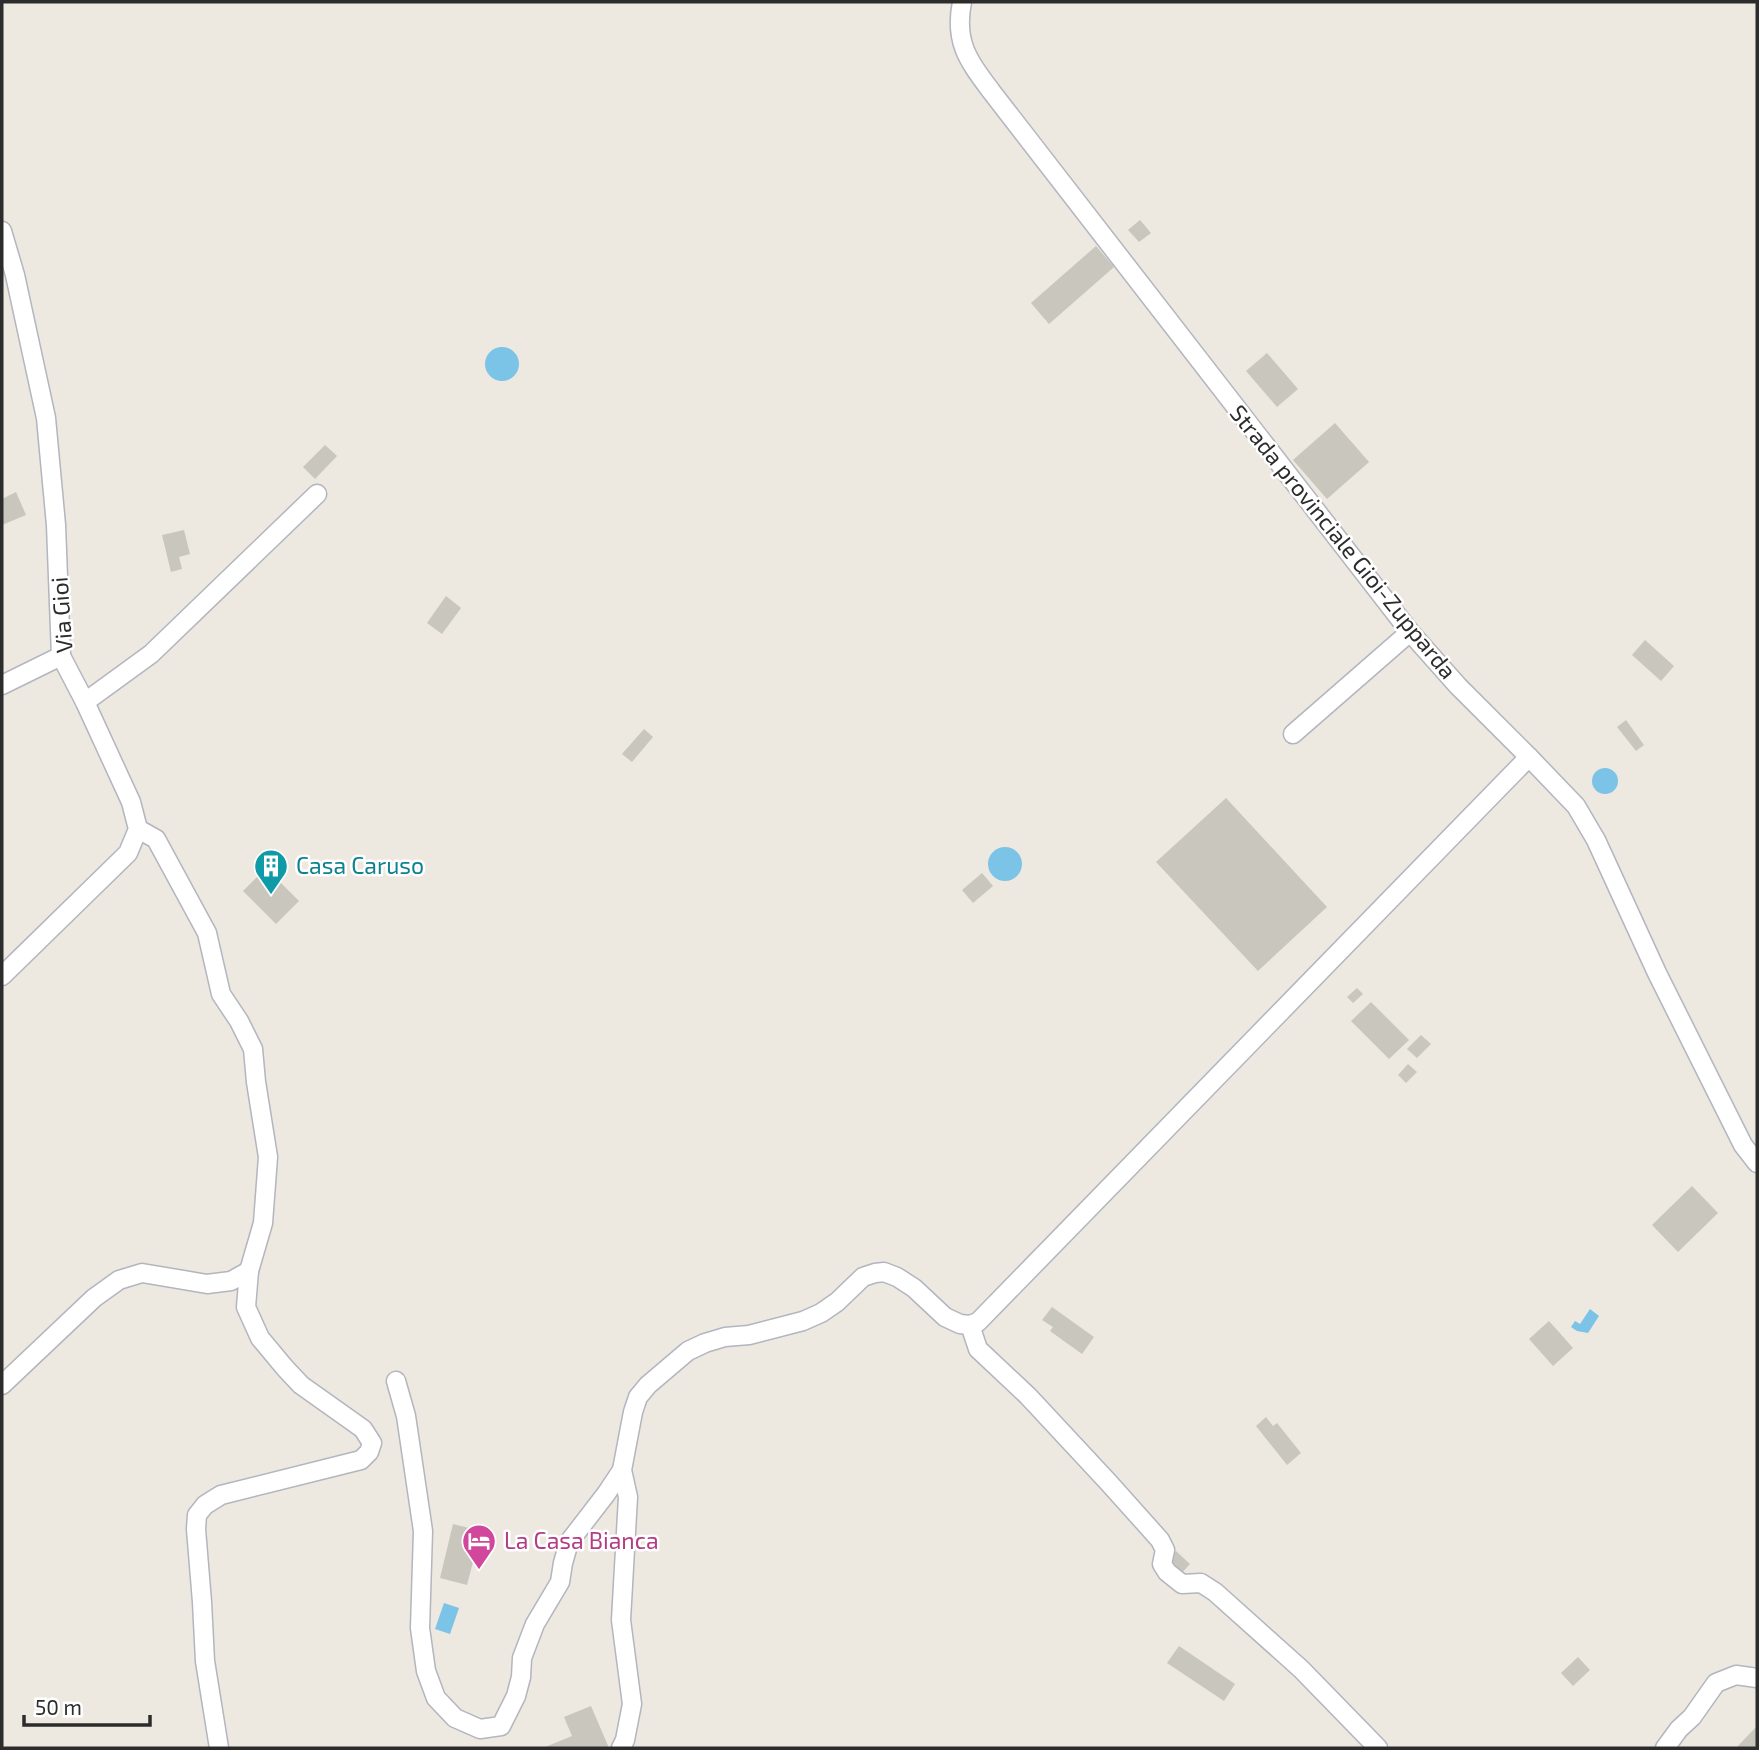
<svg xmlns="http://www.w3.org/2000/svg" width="1759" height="1750" font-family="'Exo 2',sans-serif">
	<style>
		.water { fill: #7bc3e7 }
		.building { fill: #c9c6be }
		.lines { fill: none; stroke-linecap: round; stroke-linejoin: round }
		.minor-casing { stroke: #b3b5bf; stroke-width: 21 }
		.minor { stroke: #fff; stroke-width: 18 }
		.labels { text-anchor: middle; stroke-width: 5; stroke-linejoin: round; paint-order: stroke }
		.street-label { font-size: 23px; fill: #2c2c2c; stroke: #fff }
		.culture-label { font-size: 23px; fill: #0d838f; stroke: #fff; text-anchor: start }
		.hotel-label { font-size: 23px; fill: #b23c85; stroke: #fff; text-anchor: start }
	</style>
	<rect width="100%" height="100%" fill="#ede8e0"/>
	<g class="water">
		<circle cx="502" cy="364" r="17"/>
		<circle cx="1605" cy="781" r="13"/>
		<circle cx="1005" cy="864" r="17"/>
		<polygon points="1590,1309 1599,1316 1588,1333 1577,1331 1571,1327 1575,1321 1580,1324"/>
		<polygon points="444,1603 459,1608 450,1634 435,1629"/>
	</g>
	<g class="building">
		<polygon points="1140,220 1151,233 1139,242 1128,230"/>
		<polygon points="1096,246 1114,267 1049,324 1031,303"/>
		<polygon points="1267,353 1298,389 1277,407 1246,371"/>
		<polygon points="1335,423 1369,462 1327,499 1293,460"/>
		<polygon points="325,445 337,456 315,479 303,467"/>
		<polygon points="16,492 26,515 2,525 2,499"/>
		<polygon points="184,530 190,554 179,557 182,569 171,572 162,535"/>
		<polygon points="446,596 461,608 442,634 427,623"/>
		<polygon points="1645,640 1674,666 1661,681 1632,655"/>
		<polygon points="1626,720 1644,745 1636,751 1617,727"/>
		<polygon points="644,729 653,737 632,762 622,754"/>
		<polygon points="1226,798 1327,907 1258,971 1156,862"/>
		<polygon points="266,868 299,901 276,924 243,891"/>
		<polygon points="982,873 993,886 973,903 962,890"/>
		<polygon points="1357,988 1363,994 1353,1003 1347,997"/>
		<polygon points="1371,1002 1409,1040 1389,1059 1351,1021"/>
		<polygon points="1421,1035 1431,1044 1417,1058 1407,1049"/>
		<polygon points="1408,1064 1417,1072 1406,1083 1398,1075"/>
		<polygon points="1692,1186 1718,1213 1678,1252 1652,1225"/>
		<polygon points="1052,1307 1094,1337 1082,1354 1050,1331 1053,1327 1042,1320"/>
		<polygon points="1549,1321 1573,1348 1553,1366 1529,1339"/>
		<polygon points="1266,1417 1273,1426 1277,1423 1301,1453 1287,1465 1256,1426"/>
		<polygon points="453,1524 481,1531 467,1585 440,1578"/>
		<polygon points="1176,1551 1190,1564 1180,1575 1166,1562"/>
		<polygon points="1179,1646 1235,1684 1224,1701 1167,1663"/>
		<polygon points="1578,1657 1590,1670 1573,1686 1561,1673"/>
		<polygon points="591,1706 609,1748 543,1748 572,1736 564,1717"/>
		<polygon points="1757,1726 1757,1748 1736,1748"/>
	</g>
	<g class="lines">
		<g class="minor-casing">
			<g id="minor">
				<path d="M 962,2 C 954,42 968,60 991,91 L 1410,632 L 1458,686 L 1529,757 L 1576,806 L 1596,840 L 1657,973 L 1743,1145 L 1757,1163"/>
				<polyline points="2,231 15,275 46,418 56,525 61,656 85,702 131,802 138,829 128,853 2,976"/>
				<polyline points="2,685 61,656"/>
				<polyline points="85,702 151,654 317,494"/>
				<polyline points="1293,734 1410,632"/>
				<polyline points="138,829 156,839 207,933 221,994 239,1021 253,1049 256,1082 268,1157 263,1223 249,1271 246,1307 260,1338 285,1368 301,1385 363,1429 372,1443 369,1452 361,1460 221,1495 205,1505 197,1515 196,1529 202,1602 205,1661 219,1748"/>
				<polyline points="970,1325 978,1349 1028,1396 1109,1483 1160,1540 1165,1550 1162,1564 1167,1572 1182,1584 1201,1583 1215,1592 1301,1669 1378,1748"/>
				<polyline points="396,1381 406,1416 423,1531 420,1628 426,1671 436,1698 455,1718 480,1729 501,1726 516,1696 521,1677 522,1658 535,1624 560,1582 563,1563 569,1542 606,1494 622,1470"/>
				<polyline points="2,1385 94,1298 119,1280 142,1273 207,1284 231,1281 249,1271"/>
				<polyline points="621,1748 625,1740 632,1704 621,1620 628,1497 622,1470 633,1412 638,1397 648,1385 688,1351 705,1343 725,1337 749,1335 803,1321 821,1313 837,1302 863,1277 875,1273 884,1272 897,1277 914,1288 945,1317 960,1324 970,1325 978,1322 1529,757"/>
				<polyline points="1665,1748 1679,1729 1692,1717 1716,1683 1736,1675 1757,1678"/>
			</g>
		</g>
		<use href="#minor" class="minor"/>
	</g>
	<defs>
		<g id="building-pin" transform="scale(1.75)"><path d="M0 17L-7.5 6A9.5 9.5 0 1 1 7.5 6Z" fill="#0f9aa8" stroke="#fff"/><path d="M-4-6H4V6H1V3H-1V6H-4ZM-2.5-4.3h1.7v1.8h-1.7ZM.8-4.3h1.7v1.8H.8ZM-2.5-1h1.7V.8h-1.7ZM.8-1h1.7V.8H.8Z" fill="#fff"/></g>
		<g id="hotel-pin" transform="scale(1.75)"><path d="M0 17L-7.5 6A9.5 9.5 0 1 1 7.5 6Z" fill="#d1479c" stroke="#fff"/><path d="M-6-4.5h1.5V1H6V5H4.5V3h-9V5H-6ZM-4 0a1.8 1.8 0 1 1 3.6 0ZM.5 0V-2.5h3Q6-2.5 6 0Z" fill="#fff"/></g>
	</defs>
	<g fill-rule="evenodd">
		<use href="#building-pin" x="271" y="866"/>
		<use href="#hotel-pin" x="479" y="1541"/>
	</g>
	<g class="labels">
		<g class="street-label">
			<text transform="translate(1343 542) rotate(51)" y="8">Strada provinciale Gioi-Zupparda</text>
			<text transform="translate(62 615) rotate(-94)" y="8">Via Gioi</text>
		</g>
		<g class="culture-label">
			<text x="296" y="874">Casa Caruso</text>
		</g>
		<g class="hotel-label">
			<text x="504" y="1549">La Casa Bianca</text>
		</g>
	</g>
	<rect width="1759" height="1750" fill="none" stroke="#2c2c2c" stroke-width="7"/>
	<path d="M24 1715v10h126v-10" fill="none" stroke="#2c2c2c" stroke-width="3.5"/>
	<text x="35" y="1715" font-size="21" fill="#2c2c2c" stroke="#ffffff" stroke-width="5" paint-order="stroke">50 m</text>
</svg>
